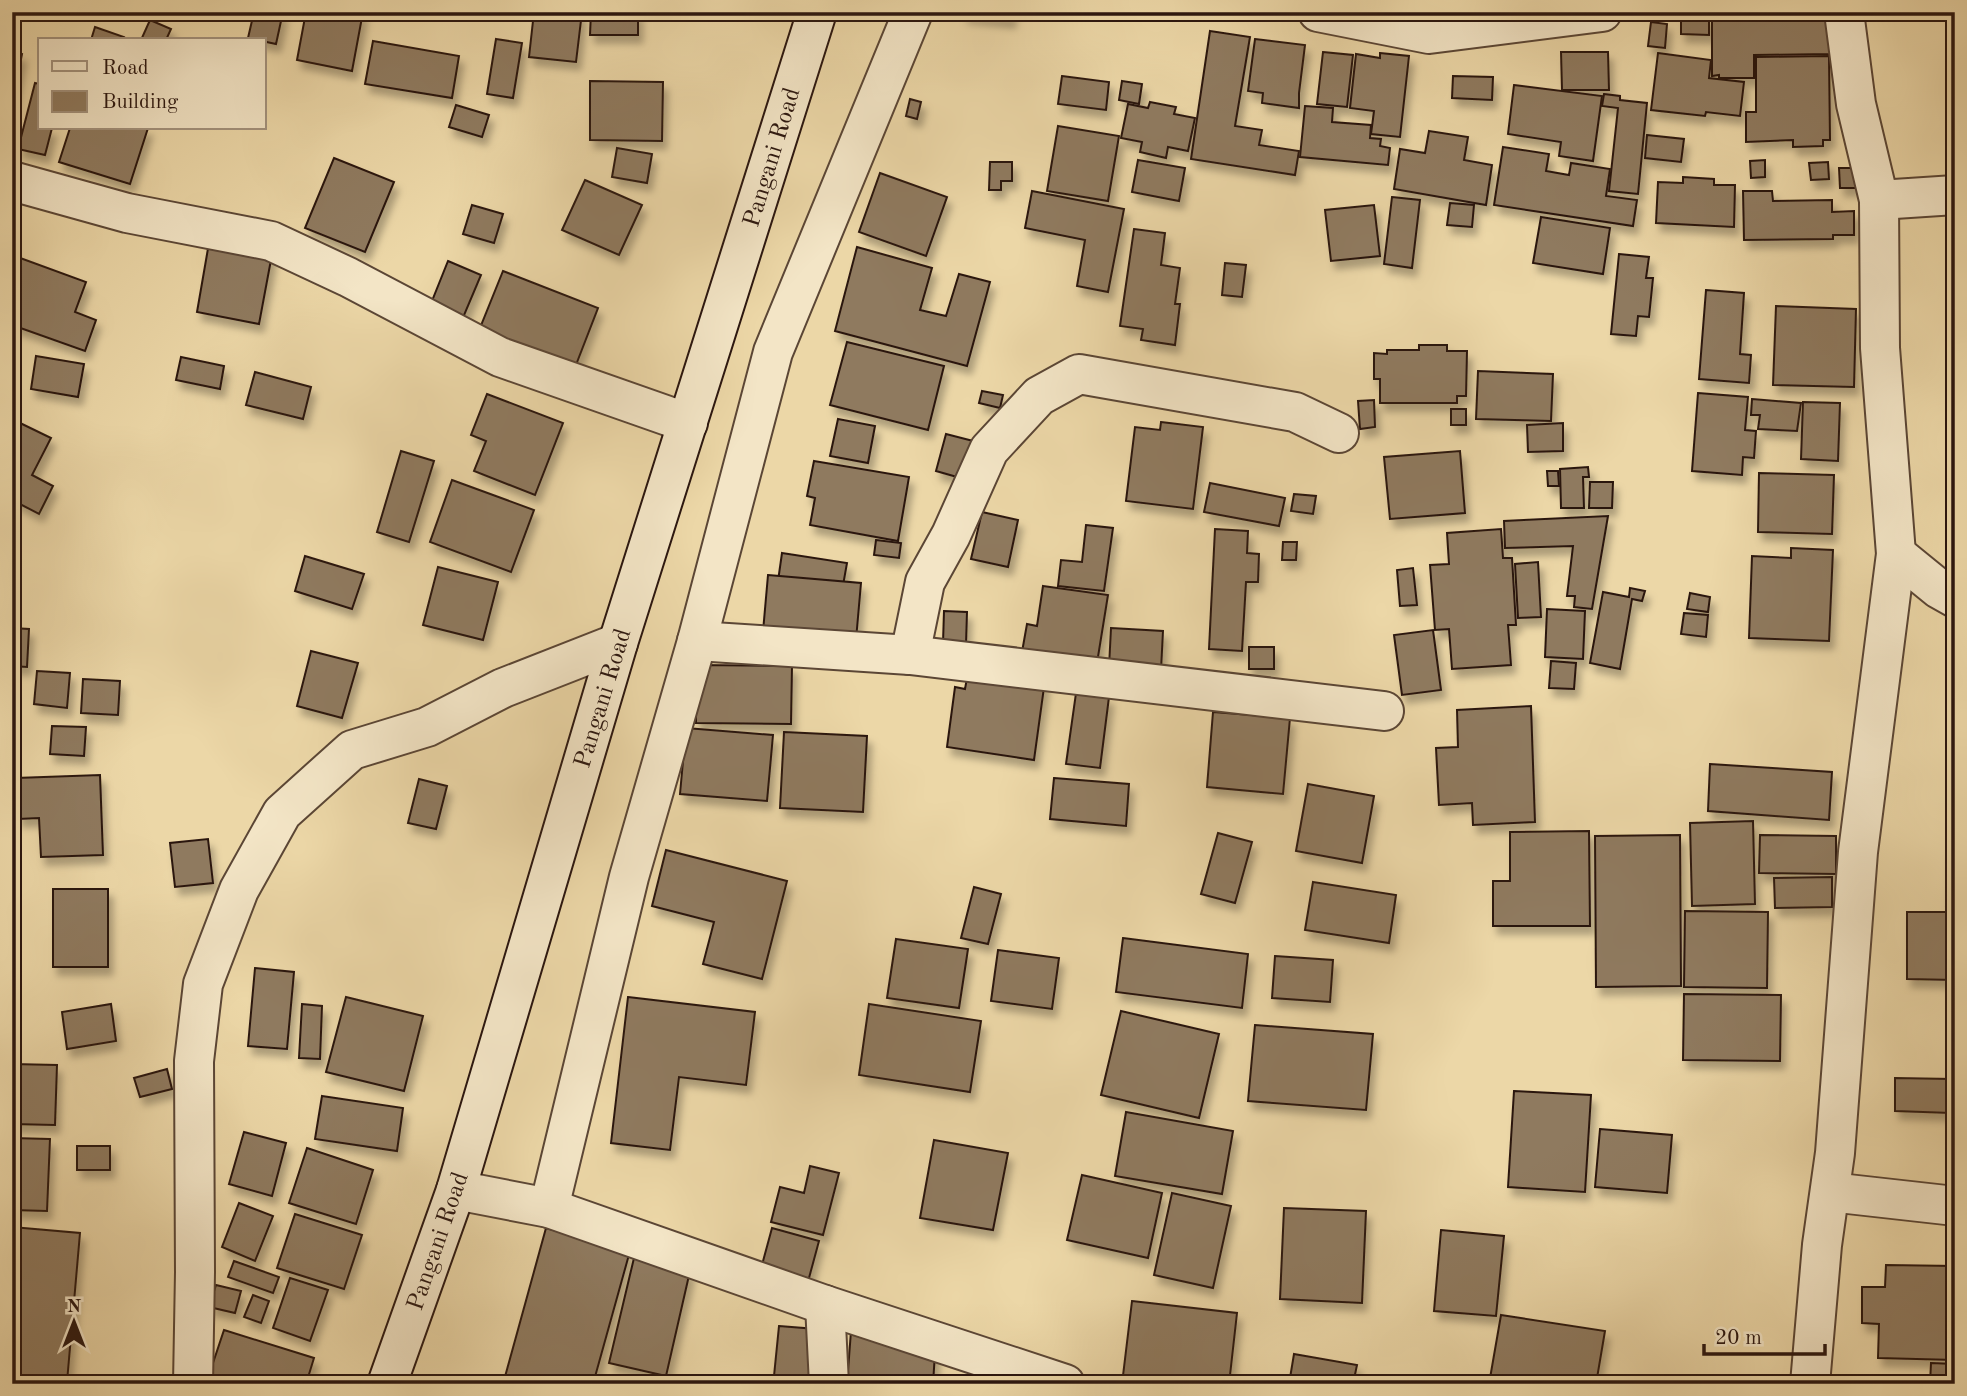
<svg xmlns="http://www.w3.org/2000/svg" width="1967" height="1396" font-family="'Old Standard TT',serif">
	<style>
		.building { fill: #8f7a5e; stroke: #2b160f; stroke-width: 2; filter: url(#shadow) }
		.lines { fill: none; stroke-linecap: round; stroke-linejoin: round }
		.street-casing { stroke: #5b4635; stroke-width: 42 }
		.secondary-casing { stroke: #2b160f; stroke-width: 42 }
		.street { stroke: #f3e5c6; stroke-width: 38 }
		.secondary { stroke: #f3e5c6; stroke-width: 38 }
		.labels { text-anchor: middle; stroke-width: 5; stroke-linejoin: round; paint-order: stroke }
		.street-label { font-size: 24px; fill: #2b160f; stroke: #f3e5c6 }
	</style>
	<defs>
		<filter id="shadow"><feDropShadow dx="4.5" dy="8" stdDeviation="3.5" flood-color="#0004"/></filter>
	</defs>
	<rect width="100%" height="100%" fill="#ecd7a7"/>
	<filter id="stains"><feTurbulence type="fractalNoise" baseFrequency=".00286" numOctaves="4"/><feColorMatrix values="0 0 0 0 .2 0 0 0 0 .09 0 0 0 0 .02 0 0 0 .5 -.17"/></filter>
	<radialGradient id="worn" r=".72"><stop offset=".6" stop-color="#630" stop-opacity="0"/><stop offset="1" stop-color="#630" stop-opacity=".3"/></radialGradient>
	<g class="building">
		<polygon points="254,12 283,12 276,44 248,38"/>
		<polygon points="306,12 363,12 352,71 297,60"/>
		<polygon points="534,12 582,12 576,62 529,57"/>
		<polygon points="591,12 638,12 638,35 590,35"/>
		<polygon points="964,12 1012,12 1011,20 963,15"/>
		<polygon points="1830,14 1831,54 1754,55 1754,78 1719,78 1719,75 1712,76 1712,15"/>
		<polygon points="1681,15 1709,15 1709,35 1681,34"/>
		<polygon points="150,20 171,29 166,40 141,40"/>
		<polygon points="1651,22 1667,24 1665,48 1648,46"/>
		<polygon points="95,27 124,37 123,40 91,40"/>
		<polygon points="1210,31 1250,37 1235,126 1262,130 1259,145 1299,151 1295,175 1191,159"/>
		<polygon points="496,39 522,43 513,98 487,94"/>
		<polygon points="1255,39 1305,45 1299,93 1299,108 1262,103 1263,93 1248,91"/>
		<polygon points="373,41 459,56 452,98 365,84"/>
		<polygon points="12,52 22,54 12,105"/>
		<polygon points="1323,52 1353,55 1347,107 1317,104"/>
		<polygon points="1561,52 1608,52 1609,90 1562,90"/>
		<polygon points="1380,53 1409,56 1400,137 1371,134 1374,111 1350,108 1356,54 1380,58"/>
		<polygon points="1658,53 1711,60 1709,78 1744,82 1740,116 1706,112 1705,116 1651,110"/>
		<polygon points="1829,56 1830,140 1823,140 1823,146 1793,147 1793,140 1746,142 1746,112 1756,112 1756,57"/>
		<polygon points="1062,76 1109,82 1106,110 1058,104"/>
		<polygon points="1453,76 1493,77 1492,100 1452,98"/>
		<polygon points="590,81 663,82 662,141 590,140"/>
		<polygon points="1122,81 1142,84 1139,104 1119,100"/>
		<polygon points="35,83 40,84 40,128 52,128 45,155 18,149"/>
		<polygon points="1514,85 1602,96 1593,161 1559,156 1561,142 1508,134"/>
		<polygon points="1604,94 1620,96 1620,100 1647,103 1638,194 1609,191 1618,108 1602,106"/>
		<polygon points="910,99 921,102 917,119 906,116"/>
		<polygon points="1150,102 1176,107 1174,114 1195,118 1188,151 1168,147 1166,158 1140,152 1142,142 1121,138 1128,104 1148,108"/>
		<polygon points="456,105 489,115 482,137 449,127"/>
		<polygon points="1305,106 1333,108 1332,122 1371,125 1370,138 1381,139 1380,146 1390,148 1388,165 1300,157"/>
		<polygon points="1058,126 1119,136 1108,201 1047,191"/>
		<polygon points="70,128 148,128 130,184 59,162"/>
		<polygon points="1429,131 1468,137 1464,160 1492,165 1486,205 1394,189 1400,149 1425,153"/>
		<polygon points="1647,135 1684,139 1681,162 1645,158"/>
		<polygon points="1503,147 1549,154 1546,171 1569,175 1571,163 1610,169 1606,196 1637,200 1633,226 1494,205"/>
		<polygon points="617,148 652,154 647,183 612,177"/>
		<polygon points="334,158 394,182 365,252 305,228"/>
		<polygon points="1138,160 1185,168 1179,201 1132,192"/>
		<polygon points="1765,160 1765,177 1751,178 1750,161"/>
		<polygon points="990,162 1012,162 1012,181 1001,181 1001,190 989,190"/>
		<polygon points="1828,162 1829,179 1811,180 1809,163"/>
		<polygon points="1839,168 1856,168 1856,188 1840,188"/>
		<polygon points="880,173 947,197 926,256 859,232"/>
		<polygon points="1683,177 1714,179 1714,185 1735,185 1734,227 1656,223 1658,182 1683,183"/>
		<polygon points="585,180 642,205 619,255 562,230"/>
		<polygon points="1032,191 1124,209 1108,292 1077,286 1085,240 1025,228"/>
		<polygon points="1743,191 1772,191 1773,201 1832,200 1832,212 1854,211 1854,235 1833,235 1833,239 1744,240"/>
		<polygon points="1392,197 1420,200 1412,268 1384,264"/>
		<polygon points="1450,203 1474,205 1472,227 1447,225"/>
		<polygon points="472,205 503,214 494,243 463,234"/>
		<polygon points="1374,205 1380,256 1331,261 1325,210"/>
		<polygon points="1541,217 1610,228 1603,274 1533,263"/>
		<polygon points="1134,229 1165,233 1161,265 1180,268 1175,304 1180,304 1175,345 1141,340 1143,329 1120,326"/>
		<polygon points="210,237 273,249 259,324 197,312"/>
		<polygon points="857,247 932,268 920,310 946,316 959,274 990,282 967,366 835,331"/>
		<polygon points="1619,254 1649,257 1646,278 1653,278 1649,317 1638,316 1636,336 1611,334"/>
		<polygon points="12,255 86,282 75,312 96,320 85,351 12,325"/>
		<polygon points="448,261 481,275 462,320 430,306"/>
		<polygon points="1225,263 1246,265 1242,297 1222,295"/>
		<polygon points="503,271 598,308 574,370 478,333"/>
		<polygon points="1706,290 1744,293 1740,354 1751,355 1749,383 1699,379"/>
		<polygon points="1776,306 1856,309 1854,387 1773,385"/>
		<polygon points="847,342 944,366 928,430 830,405"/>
		<polygon points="1419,345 1447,345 1447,351 1467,351 1466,396 1457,396 1457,403 1380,403 1380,379 1374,379 1374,353 1387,354 1387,350 1419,350"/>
		<polygon points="36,356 84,364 78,397 31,389"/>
		<polygon points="181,357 224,366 220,389 176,380"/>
		<polygon points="1478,371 1553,374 1551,421 1476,419"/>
		<polygon points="255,372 311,387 303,419 246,405"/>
		<polygon points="982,391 1003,395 1000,408 979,403"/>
		<polygon points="1698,393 1748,397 1745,430 1756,431 1754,458 1743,457 1742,475 1692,471"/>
		<polygon points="487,394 563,423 535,495 474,471 486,441 471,435"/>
		<polygon points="1752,399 1801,403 1797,431 1758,429 1760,415 1751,415"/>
		<polygon points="1374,400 1375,427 1360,429 1358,401"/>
		<polygon points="1803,402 1840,403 1838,461 1801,459"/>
		<rect x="1451" y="409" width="15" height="16"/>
		<polygon points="838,419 875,426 868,463 830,456"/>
		<polygon points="18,422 51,438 32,475 53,486 39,514 12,500 12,434"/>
		<polygon points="1161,422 1203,427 1193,509 1126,501 1135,427 1160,430"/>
		<polygon points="1563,423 1563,451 1528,452 1527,425"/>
		<polygon points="946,434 981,443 971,481 936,471"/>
		<polygon points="401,451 434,461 409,542 377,532"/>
		<polygon points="1460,451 1465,513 1390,519 1384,457"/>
		<polygon points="814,461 909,477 898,541 810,525 815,498 807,496"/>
		<polygon points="1588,467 1589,477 1583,477 1584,508 1561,508 1560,469"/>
		<polygon points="1547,471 1558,471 1559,486 1548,486"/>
		<polygon points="1759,473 1834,475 1832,534 1758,532"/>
		<polygon points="452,480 534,510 511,572 430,542"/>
		<polygon points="1590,482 1613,482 1612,508 1589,508"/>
		<polygon points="1210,483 1285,498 1279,526 1204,512"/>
		<polygon points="1951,486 1955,486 1955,543 1949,543"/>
		<polygon points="1294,494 1316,496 1313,514 1291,511"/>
		<polygon points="982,512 1018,520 1008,567 971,559"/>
		<polygon points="1608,516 1592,609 1574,607 1575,596 1567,596 1573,546 1505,548 1504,521"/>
		<polygon points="1086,525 1113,528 1104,591 1058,586 1061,560 1082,562"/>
		<polygon points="1215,529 1248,531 1247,553 1259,554 1258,582 1246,582 1242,651 1209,649"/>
		<polygon points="1501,529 1503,558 1512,558 1516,625 1508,625 1511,665 1452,669 1449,629 1435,630 1430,565 1449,564 1447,533"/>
		<polygon points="876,540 901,543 899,558 874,555"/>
		<polygon points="1283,542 1297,542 1296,560 1282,560"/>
		<polygon points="1791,548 1833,550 1829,641 1749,638 1752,556 1791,558"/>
		<polygon points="782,553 847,563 842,591 834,590 831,608 838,609 835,632 784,625 791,582 778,581"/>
		<polygon points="305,556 364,574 352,609 295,591"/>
		<polygon points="1538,562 1541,617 1518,618 1515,564"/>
		<polygon points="438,567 498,582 483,640 423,625"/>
		<polygon points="1413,568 1417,605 1400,606 1397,570"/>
		<polygon points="768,575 861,583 855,651 762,643"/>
		<polygon points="1043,586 1108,595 1097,663 1022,652 1027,624 1037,626"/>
		<polygon points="1630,588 1645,591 1642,601 1632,599 1620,669 1590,663 1603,592 1629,597"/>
		<polygon points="1690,593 1710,597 1708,612 1687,609"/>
		<polygon points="1547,609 1585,611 1583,659 1545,657"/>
		<polygon points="944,611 967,612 966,644 943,643"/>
		<polygon points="1684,613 1708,615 1706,637 1681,634"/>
		<polygon points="12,628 29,629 27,667 12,666"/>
		<polygon points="1111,628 1163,631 1161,670 1109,667"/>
		<polygon points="1433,630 1441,690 1402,695 1394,635"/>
		<rect x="1249" y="647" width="25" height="22"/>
		<polygon points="311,651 358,663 342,718 297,706"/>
		<polygon points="1551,661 1576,663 1574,689 1549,688"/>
		<polygon points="696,665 792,666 791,724 696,723"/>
		<polygon points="37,671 70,673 67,708 34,704"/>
		<polygon points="967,678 1045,680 1034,760 947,747 955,687 965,689"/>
		<polygon points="83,679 120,681 118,715 81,713"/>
		<polygon points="1076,693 1109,697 1100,768 1066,764"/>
		<polygon points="1531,706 1535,822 1473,825 1472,803 1439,805 1436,748 1458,747 1457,710"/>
		<polygon points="1213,712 1290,718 1283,794 1207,787"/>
		<polygon points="52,726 86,727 84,756 50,754"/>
		<polygon points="686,728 773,735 767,801 680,794"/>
		<polygon points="784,732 867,736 863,812 780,808"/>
		<polygon points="1710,764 1832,772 1829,820 1708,811"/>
		<polygon points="100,775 103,855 41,857 39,818 18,819 16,778"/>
		<polygon points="1054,778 1129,784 1126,826 1050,819"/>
		<polygon points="419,779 447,786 436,829 408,823"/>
		<polygon points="1308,784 1374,796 1362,863 1296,851"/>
		<polygon points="1753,821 1755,904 1692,906 1690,823"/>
		<polygon points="1589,831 1590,926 1493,926 1493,881 1510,881 1510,832"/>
		<polygon points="1218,833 1252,842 1235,903 1201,894"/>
		<polygon points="1680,835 1681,986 1596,987 1595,836"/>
		<polygon points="1760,835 1836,836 1836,874 1759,873"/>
		<polygon points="208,839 213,883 175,887 170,843"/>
		<polygon points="1947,848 1955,848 1955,906 1946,906"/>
		<polygon points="666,850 787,881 762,979 703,964 714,922 652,906"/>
		<polygon points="1832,877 1832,907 1775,908 1774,878"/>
		<polygon points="1313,882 1396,895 1389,943 1305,930"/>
		<polygon points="974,887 1001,894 988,944 961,938"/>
		<rect x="53" y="889" width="55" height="78"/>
		<polygon points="1685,911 1768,912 1767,988 1684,987"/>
		<polygon points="1907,912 1955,912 1955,980 1907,979"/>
		<polygon points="1123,938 1248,954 1242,1008 1116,992"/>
		<polygon points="896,939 968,949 959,1008 887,998"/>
		<polygon points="998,950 1059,958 1052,1009 991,1001"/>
		<polygon points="1275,956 1333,960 1330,1002 1272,998"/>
		<polygon points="255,968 294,972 287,1049 248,1046"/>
		<polygon points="1684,994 1781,995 1780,1061 1683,1060"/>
		<polygon points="346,997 423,1016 404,1091 326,1072"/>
		<polygon points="628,997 755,1012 746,1085 679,1077 670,1150 611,1143"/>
		<polygon points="111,1004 116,1041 67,1049 62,1012"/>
		<polygon points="302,1004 322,1006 320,1059 299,1058"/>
		<polygon points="869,1004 981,1021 970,1092 859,1075"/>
		<polygon points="1121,1011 1219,1034 1199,1118 1101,1095"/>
		<polygon points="1255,1025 1373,1034 1366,1110 1248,1101"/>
		<polygon points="12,1064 57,1065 55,1125 12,1124"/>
		<polygon points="167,1069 172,1089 140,1097 134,1078"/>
		<polygon points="1895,1078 1952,1079 1951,1113 1895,1111"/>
		<polygon points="1514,1091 1591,1095 1585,1192 1508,1187"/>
		<polygon points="322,1096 403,1108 397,1151 315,1139"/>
		<polygon points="1126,1112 1233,1131 1222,1194 1115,1176"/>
		<polygon points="1600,1129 1672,1135 1667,1193 1595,1187"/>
		<polygon points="244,1132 286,1143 272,1196 229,1184"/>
		<polygon points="12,1138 50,1139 47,1211 12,1210"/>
		<polygon points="934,1140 1008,1153 993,1230 920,1218"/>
		<rect x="77" y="1146" width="33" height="24"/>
		<polygon points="307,1148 373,1170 356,1224 289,1203"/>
		<polygon points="810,1166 839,1173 823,1235 771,1222 780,1187 804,1193"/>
		<polygon points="1082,1175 1162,1193 1148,1258 1067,1240"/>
		<polygon points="1172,1193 1231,1206 1213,1288 1154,1275"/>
		<polygon points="239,1203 273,1216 255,1261 222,1247"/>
		<polygon points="1284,1208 1366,1211 1362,1303 1280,1299"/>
		<polygon points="295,1214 362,1235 344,1289 277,1268"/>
		<polygon points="12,1227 80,1233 67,1382 12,1377"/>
		<polygon points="546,1228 630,1251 593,1384 503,1384"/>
		<polygon points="772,1228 819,1241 806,1289 759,1276"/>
		<polygon points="1441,1230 1504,1236 1496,1316 1434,1311"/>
		<polygon points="634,1258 690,1271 666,1376 609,1363"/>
		<polygon points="234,1261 279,1277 273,1293 228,1277"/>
		<polygon points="1886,1265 1955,1266 1955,1360 1878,1358 1879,1324 1862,1323 1862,1287 1885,1287"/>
		<polygon points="290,1278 328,1290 310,1341 273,1328"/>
		<polygon points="216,1285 241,1291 235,1313 209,1307"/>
		<polygon points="253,1295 269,1301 261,1323 244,1317"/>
		<polygon points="1132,1301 1237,1313 1229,1384 1122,1384"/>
		<polygon points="1501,1315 1605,1331 1596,1384 1489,1384"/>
		<polygon points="779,1326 816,1329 811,1380 774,1376"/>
		<polygon points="224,1330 314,1358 306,1384 206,1384"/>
		<polygon points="851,1331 936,1337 933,1384 847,1384"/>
		<polygon points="1294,1354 1357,1365 1353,1384 1289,1384"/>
		<polygon points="1931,1363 1955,1364 1955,1384 1930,1384"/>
	</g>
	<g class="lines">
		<g class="street-casing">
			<g id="street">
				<polyline points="1318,12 1429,34 1602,12"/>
				<polyline points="12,181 127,213 271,241 348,277 500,357 688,423"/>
				<polyline points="1879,200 1955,195"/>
				<polyline points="1896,554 1939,589 1955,598"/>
				<polyline points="697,641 910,655 1384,711"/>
				<polyline points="910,655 925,582 951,535 989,450 1039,396 1079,374 1295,412 1339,433"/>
				<polyline points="456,1190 549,1208 825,1305 1065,1384"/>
				<polyline points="1830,1192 1955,1206"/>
				<polyline points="549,1208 629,877 697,641 773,352 913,12"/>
				<polyline points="825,1305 829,1384"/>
				<polyline points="193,1384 195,1272 194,1061 203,984 239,890 282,813 352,750 427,727 503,688 618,643"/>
				<polyline points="1810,1384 1822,1245 1835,1153 1858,852 1896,554 1880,348 1879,200 1856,104 1844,12"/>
			</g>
		</g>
		<g class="secondary-casing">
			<polyline id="secondary" points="387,1384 456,1190 618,643 817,12"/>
		</g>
		<use href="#street" class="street"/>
		<use href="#secondary" class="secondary"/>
	</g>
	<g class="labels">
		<g class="street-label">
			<text transform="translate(771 157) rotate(-73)" y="8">Pangani Road</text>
			<text transform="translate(602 698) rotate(-73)" y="8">Pangani Road</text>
			<text transform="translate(437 1241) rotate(-71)" y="8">Pangani Road</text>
		</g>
	</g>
	<rect width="1967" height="1396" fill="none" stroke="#ecd7a7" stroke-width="42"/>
	<rect x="14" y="14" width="1939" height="1368" fill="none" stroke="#2b160f" stroke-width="3.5"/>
	<rect x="21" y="21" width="1925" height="1354" fill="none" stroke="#2b160f" stroke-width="2"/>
	<rect x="38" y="38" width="228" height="91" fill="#f3e5c6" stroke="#a3927d" stroke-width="2"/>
	<rect x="52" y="61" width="35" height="10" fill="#f3e5c6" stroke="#a3927d" stroke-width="2"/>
	<text x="102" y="74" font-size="21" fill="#2b160f">Road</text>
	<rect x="52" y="91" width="35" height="21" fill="#8f7a5e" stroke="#a3927d" stroke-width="2"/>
	<text x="102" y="108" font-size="21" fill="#2b160f">Building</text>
	<g transform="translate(74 1322)" stroke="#f3e5c6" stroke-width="5" paint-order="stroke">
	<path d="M0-5L12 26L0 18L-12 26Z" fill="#2b160f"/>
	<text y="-10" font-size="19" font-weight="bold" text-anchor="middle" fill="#2b160f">N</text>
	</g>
	<path d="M1704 1344v10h121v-10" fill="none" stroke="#2b160f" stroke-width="3.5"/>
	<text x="1715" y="1344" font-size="21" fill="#2b160f" stroke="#f3e5c6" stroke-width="5" paint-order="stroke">20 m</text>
	<rect width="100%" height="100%" filter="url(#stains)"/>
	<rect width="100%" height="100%" fill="url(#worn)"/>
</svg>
